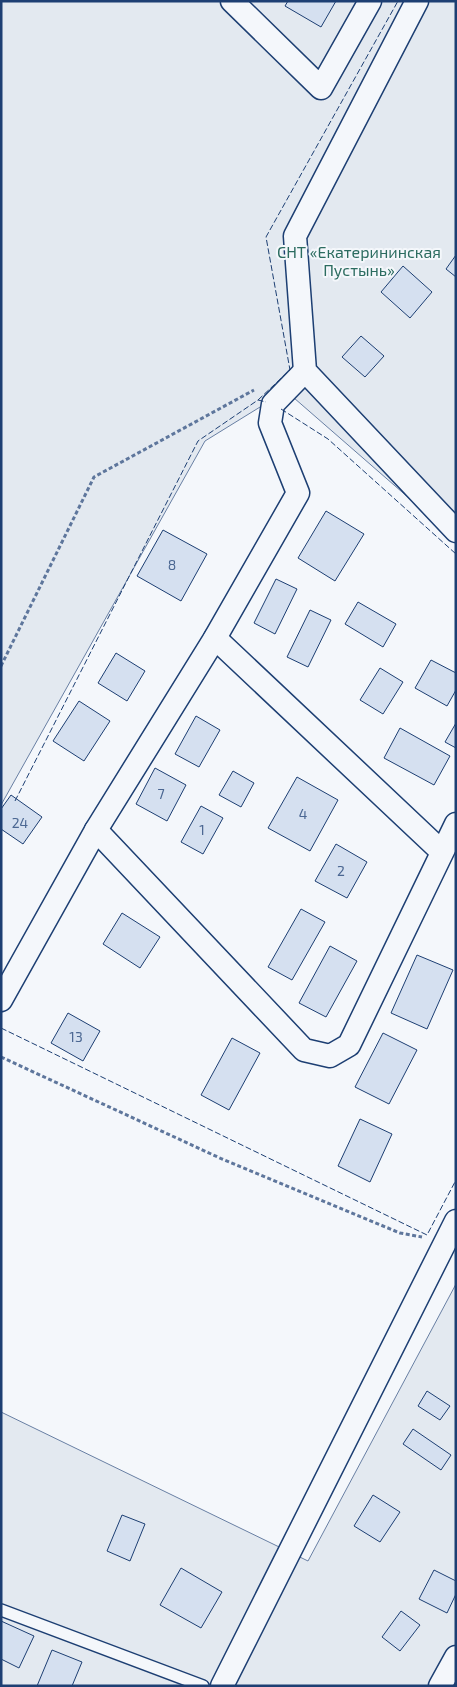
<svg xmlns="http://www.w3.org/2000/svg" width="457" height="1687" font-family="'Exo 2',sans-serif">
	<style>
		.green { fill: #e3e9f0; stroke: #687fa3 }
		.building { fill: #d5e0f0; stroke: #1d3f73 }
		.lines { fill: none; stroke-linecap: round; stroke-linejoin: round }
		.service-casing { stroke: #1d3f73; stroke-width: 14 }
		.minor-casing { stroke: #1d3f73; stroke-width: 25 }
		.path { stroke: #5e769c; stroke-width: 3; stroke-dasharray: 4 2.5; stroke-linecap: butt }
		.service { stroke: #f4f7fb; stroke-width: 11 }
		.minor { stroke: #f4f7fb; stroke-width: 22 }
		.fence { stroke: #1d3f73; stroke-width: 1; stroke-dasharray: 6 2.5; stroke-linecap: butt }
		.labels { text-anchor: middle; stroke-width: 4; stroke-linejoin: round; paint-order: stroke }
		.number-label { font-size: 14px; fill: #4b6792 }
		.park-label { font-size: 16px; fill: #2c6c60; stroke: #f4f7fb }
	</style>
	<rect width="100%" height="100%" fill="#f4f7fb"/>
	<g class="green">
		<polygon points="1,1 456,1 456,539 286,391 205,441 1,805"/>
		<polygon points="456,1284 456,1686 1,1686 1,1412 308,1561"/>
	</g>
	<g class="building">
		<polygon points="288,1 336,1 321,27 285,6"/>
		<polygon points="456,255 456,277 446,269"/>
		<polygon points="403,266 432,292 410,318 381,292"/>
		<polygon points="361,336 384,356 365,377 342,357"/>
		<polygon points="326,511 364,534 335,581 298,558"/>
		<polygon points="163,530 207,554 181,601 137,576"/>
		<polygon points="276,579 297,589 275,634 254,623"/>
		<polygon points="358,602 396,624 383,647 345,624"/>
		<polygon points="310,610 331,620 308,667 287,657"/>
		<polygon points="116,653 145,671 127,701 98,683"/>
		<polygon points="431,660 456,673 456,690 447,706 415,688"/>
		<polygon points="380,668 403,682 383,714 360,700"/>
		<polygon points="79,701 110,721 84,761 53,741"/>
		<polygon points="196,716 220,730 199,767 175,754"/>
		<polygon points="456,723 456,748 445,742"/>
		<polygon points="400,728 450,756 434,785 384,758"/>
		<polygon points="155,768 186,785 167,821 136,804"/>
		<polygon points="233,771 254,783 241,807 219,795"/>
		<polygon points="297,777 338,800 310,851 268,828"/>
		<polygon points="11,795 42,817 23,844 1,829 1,809"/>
		<polygon points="201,806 223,818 203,854 181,842"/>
		<polygon points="336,844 367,862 347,898 315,881"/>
		<polygon points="301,909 325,922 292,980 268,967"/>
		<polygon points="122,913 160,937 140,968 103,944"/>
		<polygon points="330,946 357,961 326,1017 299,1003"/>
		<polygon points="417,955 453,970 427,1029 391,1013"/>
		<polygon points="68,1013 100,1031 83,1061 51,1043"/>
		<polygon points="383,1033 417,1050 389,1104 355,1087"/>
		<polygon points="232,1038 260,1053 229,1110 201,1095"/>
		<polygon points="360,1119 392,1134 370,1182 338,1166"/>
		<polygon points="427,1391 450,1406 440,1420 418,1406"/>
		<polygon points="413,1429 451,1455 441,1470 403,1444"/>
		<polygon points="373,1495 400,1512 380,1542 354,1526"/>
		<polygon points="122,1515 145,1524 130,1561 107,1551"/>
		<polygon points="181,1568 222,1592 201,1628 160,1605"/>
		<polygon points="434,1570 456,1581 456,1594 447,1613 419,1599"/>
		<polygon points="401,1611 420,1625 400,1651 382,1637"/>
		<polygon points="1,1621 34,1636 19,1668 1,1659"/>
		<polygon points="52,1650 82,1662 72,1686 37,1686"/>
	</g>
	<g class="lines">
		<g class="service-casing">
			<polyline id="service" points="1,1610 203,1686"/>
		</g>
		<g class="minor-casing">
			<g id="minor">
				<polyline points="232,1 321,88 370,1"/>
				<polyline points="417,1 295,236 305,371 456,531"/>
				<polyline points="215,638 441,851"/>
				<polyline points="96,830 304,1050 330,1056 349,1045 456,824"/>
				<polyline points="1,1000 96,830 215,638 298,493 270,423 273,404 305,371"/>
				<polyline points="222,1686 456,1221"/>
				<polyline points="440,1686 456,1657"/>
			</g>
		</g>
		<g class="path">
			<polyline points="1,666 94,477 254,390"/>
			<polyline points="1,1057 222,1159 400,1233 422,1237"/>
		</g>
		<use href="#service" class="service"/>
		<use href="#minor" class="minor"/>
		<g class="fence">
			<polyline points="258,400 290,370 266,237 398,1"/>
			<polyline points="281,409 328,439 456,554"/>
			<polyline points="15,801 198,441 258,400 266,402"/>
			<polyline points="1,1028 427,1235 456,1180"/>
		</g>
	</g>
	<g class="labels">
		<g class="number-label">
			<text x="172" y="570">8</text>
			<text x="161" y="799">7</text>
			<text x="303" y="819">4</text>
			<text x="20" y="828">24</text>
			<text x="202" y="835">1</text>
			<text x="341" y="876">2</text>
			<text x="76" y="1042">13</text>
		</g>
		<g class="park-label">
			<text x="359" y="258">СНТ «Екатерининская<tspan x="359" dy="18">Пустынь»</tspan></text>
		</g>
	</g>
	<rect width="457" height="1687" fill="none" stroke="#1d3f73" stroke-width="5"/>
</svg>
